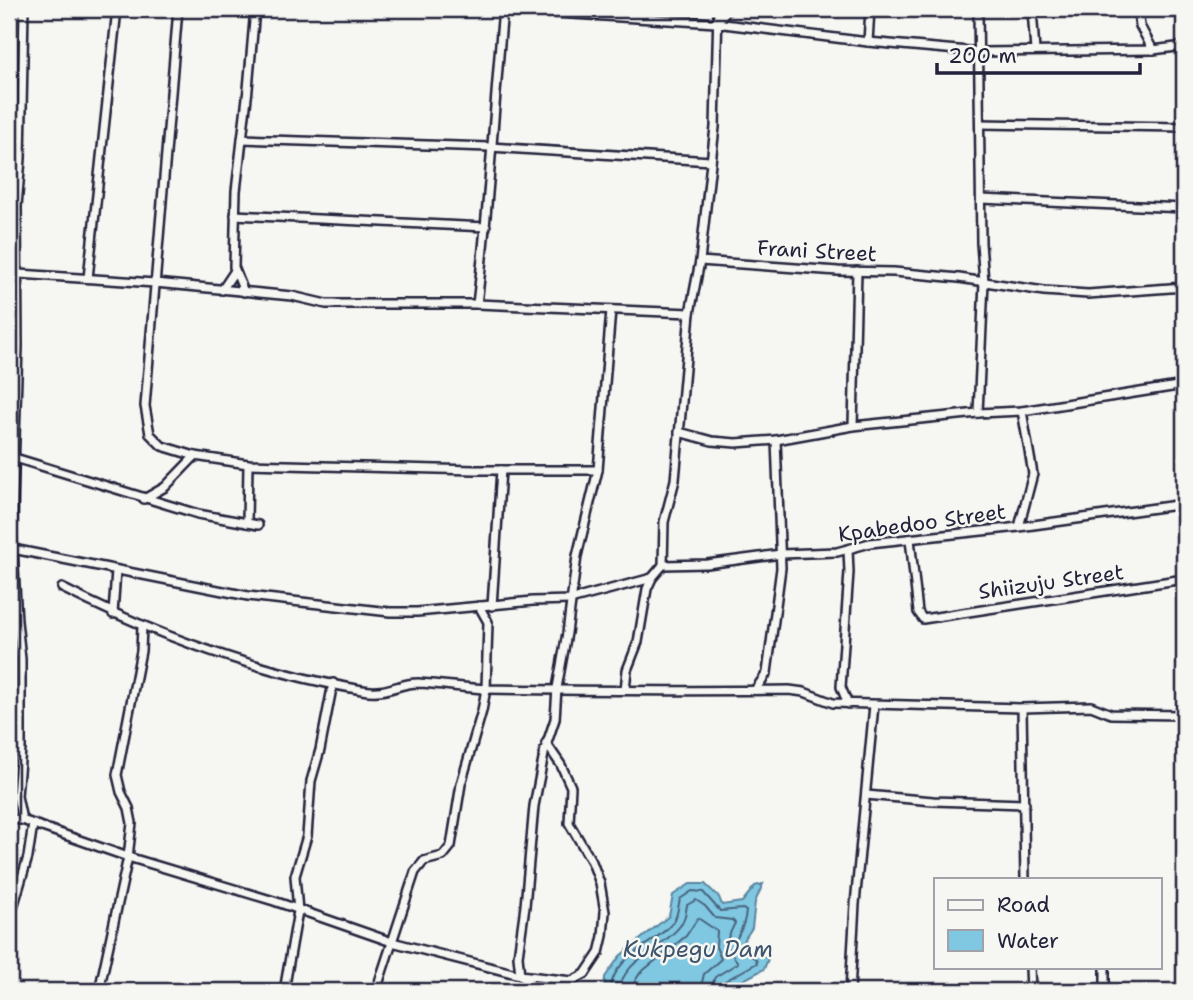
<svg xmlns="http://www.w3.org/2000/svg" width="1193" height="1000" font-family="'Shantell Sans',sans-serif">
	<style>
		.water { fill: #80c7e1; stroke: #5a859f; stroke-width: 2 }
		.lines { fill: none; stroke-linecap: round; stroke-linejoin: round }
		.shore { stroke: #48647d; stroke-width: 2 }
		.street-casing { stroke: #22223b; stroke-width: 12 }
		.street { stroke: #f6f6f2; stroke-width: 7 }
		.labels { text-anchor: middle; stroke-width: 5; stroke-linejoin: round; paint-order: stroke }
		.street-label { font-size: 21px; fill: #22223b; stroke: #f6f6f2 }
		.water-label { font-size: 23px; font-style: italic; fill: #3e546d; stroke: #f6f6f2 }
	</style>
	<rect width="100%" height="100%" fill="#f6f6f2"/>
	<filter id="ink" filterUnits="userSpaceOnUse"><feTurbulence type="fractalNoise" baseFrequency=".0143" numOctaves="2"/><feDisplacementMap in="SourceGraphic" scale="14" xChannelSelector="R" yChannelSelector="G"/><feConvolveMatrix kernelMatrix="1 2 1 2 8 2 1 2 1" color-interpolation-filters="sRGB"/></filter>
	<g filter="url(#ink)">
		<polygon class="water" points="690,884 705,884 719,897 722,905 742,902 755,886 763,884 755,902 752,928 742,943 768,959 764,969 723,991 604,991 605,977 620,956 669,916 673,895"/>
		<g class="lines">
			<g class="shore">
				<path d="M 610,991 C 614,953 656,946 674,921 C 678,915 678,906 680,899 L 692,891 L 703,892 L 720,911 L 743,909 L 746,911 C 744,942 720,938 756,959 L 757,963 L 723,982 L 719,991"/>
				<path d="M 619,991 C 623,959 663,949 680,926 C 685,921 686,912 687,905 L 696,900 L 705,906 L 715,918 L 732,920 L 735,923 C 723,947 724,942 738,963 L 715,977 L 710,991"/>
				<polyline points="629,991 640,973 686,936 698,918 717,931 716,947 721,959 704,974 700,991"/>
			</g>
			<g class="street-casing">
				<g id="street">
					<polyline points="178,9 145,406 150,434 162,446 195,456 248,464 475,470 598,470"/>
					<polyline points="493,9 716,23 868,42 980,52 1153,50 1184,46"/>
					<polyline points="718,9 715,127 700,261 838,271 894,272 959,278 1044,291 1088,294 1184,287"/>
					<polyline points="1032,9 1035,51"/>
					<polyline points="1138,9 1140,26 1153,50"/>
					<polyline points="717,22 728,9"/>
					<polyline points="868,42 870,9"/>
					<polyline points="980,124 1184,127"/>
					<polyline points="242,139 490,147 711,161"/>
					<polyline points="981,199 1184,208"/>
					<polyline points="235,215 486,227"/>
					<polyline points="19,274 155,283 292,296 326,304 477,304 690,313"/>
					<polyline points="88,278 117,9"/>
					<polyline points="222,290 234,272"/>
					<polyline points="244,292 234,267 236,191 248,89 255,9"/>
					<path d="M 477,304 C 489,206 494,107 503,9"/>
					<polyline points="978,413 984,282 981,243 978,9"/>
					<polyline points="853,426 857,271"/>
					<polyline points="679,432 712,441 736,443 776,440 853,426 978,413 1022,411 1184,385"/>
					<polyline points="15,458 198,514 258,525"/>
					<polyline points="144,499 165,487 195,456"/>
					<polyline points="247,523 248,464"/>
					<polyline points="1019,527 1033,474 1022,411"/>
					<polyline points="910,539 918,612 923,619 1184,579"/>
					<polyline points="13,549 248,596 390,612 417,612 533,601 570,600 652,578"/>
					<polyline points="848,550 849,572 841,687 848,704"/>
					<polyline points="663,565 707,564 781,554 837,552 870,543 1019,527 1184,504"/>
					<path d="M 62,588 C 155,635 258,672 362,690 C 387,695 397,683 418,683 C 441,684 464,688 487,689 C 587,691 688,691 789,690 L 804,692 L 833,703 L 1022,708 L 1091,706 L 1111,714 L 1184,715"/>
					<polyline points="492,606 501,470"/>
					<polyline points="113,614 116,570"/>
					<polyline points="625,690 627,670 638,642 647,589 652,578 663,565 664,522 675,480 690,313 700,261"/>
					<polyline points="755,690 767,673 781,568 776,440"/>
					<polyline points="1022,708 1025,879"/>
					<polyline points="9,720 21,718"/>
					<polyline points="866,795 933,801 1025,804"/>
					<polyline points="9,819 22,820 128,857 274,901 392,942 520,975 572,981 585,974 599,953 603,936 605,912 600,883 592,862 569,823 571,787 561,765 546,743"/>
					<polyline points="22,820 17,796 21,749 21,659 17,621 12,532 18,346 17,206 21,159 24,9"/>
					<polyline points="9,921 28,857 33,824"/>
					<polyline points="1030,967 1031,991"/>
					<polyline points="99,991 128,857 132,823 129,808 121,792 117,775 141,651 142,625"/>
					<polyline points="284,991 298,911 295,876 307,836 311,781 320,750 333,683"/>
					<polyline points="376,991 415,872 424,861 443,856 451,846 461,784 482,711 486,689 488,622 479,606"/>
					<polyline points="534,991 529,983 520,975 518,956 525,906 534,806 545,749 555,719 557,688 567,633 577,556 598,470 611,310"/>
					<polyline points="850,991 855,904 874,705"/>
					<polyline points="1105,991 1105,967"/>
				</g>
			</g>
			<use href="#street" class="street"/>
		</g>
	</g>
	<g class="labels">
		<g class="street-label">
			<text transform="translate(817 251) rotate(3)" y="7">Frani Street</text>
			<text transform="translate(922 523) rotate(-8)" y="7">Kpabedoo Street</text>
			<text transform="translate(1051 582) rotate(-8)" y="7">Shiizuju Street</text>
		</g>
		<g class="water-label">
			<text x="698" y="957">Kukpegu Dam</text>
		</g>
	</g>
	<rect width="1193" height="1000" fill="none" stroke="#f6f6f2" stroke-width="35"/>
	<rect x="18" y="18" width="1158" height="965" fill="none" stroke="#22223b" stroke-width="2.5" filter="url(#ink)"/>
	<rect x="934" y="878" width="228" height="91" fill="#f6f6f2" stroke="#a1a1a9" stroke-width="2"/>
	<rect x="948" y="900" width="35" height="10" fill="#f6f6f2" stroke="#a1a1a9" stroke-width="2"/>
	<text x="997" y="912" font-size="21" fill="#22223b">Road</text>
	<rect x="948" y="930" width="35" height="21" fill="#80c7e1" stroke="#a1a1a9" stroke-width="2"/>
	<text x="997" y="948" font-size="21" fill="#22223b">Water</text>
	<path d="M937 63v10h203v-10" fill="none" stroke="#22223b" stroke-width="3.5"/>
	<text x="948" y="63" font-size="21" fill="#22223b" stroke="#f6f6f2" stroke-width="5" paint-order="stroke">200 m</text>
</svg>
